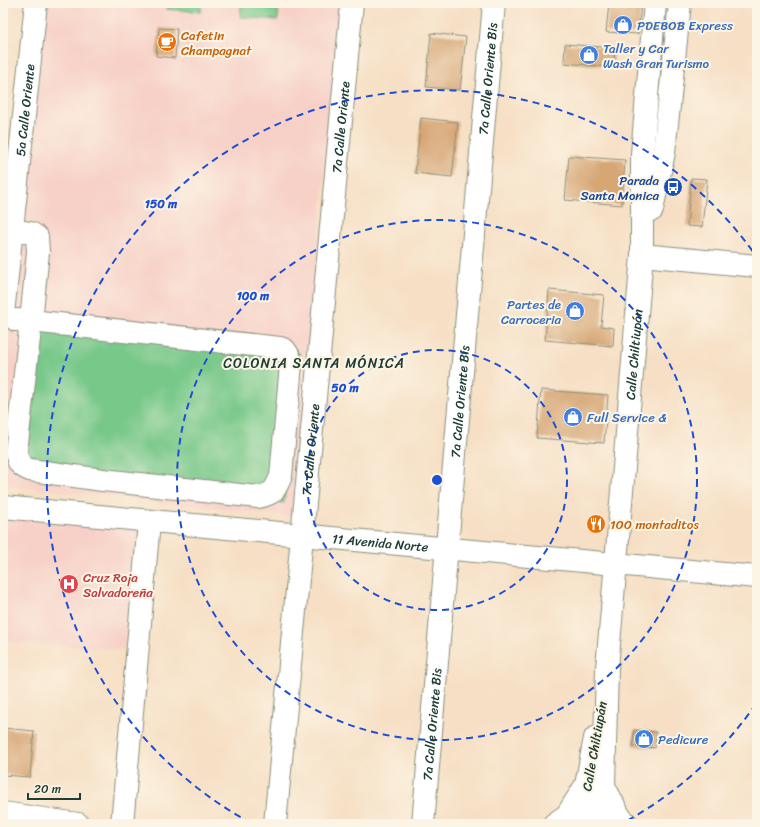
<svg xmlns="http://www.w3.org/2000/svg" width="760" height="827" font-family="Sriracha,sans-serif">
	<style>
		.built { fill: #f7d1c8 }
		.green { fill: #77c889; stroke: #4b825e }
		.building { fill: #d6a675 }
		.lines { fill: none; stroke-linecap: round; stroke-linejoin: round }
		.minor-casing { stroke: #8a8e7c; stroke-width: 24 }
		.major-casing { stroke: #8a8e7c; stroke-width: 24 }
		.minor { stroke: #fff; stroke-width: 22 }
		.major { stroke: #fff; stroke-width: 22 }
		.ring { fill: none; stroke: #1d4ed8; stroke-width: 2; stroke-dasharray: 7 5 }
		.labels { text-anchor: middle; stroke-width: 4; stroke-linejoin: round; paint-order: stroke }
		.shop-label { font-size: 13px; fill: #366cbe; stroke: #fcf5e5; text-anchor: start }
		.food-label { font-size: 13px; fill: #c56008; stroke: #fcf5e5; text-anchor: start }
		.street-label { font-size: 13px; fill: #1f3d34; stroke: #fcf5e5 }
		.transit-label { font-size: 13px; fill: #164399; stroke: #fcf5e5; text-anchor: end }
		.health-label { font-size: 13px; fill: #be3a42; stroke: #fcf5e5; text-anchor: start }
		.neighbourhood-label { font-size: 14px; letter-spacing: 1px; fill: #1f3d34; stroke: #fcf5e5 }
		.centre { fill: #1d4ed8; stroke: #fcf5e5; stroke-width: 2 }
		.ring-label { font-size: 12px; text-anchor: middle; font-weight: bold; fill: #1d4ed8; stroke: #fcf5e5; stroke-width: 4; stroke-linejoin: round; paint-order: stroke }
	</style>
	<rect width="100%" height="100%" fill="#fcf5e5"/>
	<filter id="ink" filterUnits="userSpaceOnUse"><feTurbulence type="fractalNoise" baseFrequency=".025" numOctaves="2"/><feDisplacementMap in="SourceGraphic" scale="8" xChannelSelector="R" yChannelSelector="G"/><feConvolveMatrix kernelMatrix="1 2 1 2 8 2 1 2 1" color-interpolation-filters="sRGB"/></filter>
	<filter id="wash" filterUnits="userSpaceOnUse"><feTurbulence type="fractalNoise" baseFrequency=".012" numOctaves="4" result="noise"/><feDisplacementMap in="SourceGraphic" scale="16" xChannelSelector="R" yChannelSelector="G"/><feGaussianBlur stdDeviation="0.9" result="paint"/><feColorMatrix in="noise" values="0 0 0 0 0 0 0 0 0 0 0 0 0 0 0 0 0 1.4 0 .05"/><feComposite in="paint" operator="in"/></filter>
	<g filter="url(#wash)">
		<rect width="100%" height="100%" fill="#f6dfc4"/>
		<g class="built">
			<polygon points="47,3 339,3 296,517 3,485 3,398"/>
			<polygon points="3,515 140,527 128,650 3,641"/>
		</g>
		<g class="green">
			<polygon points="167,3 202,3 201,12 166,9"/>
			<polygon points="241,3 279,3 278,20 240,17"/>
			<polygon points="42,324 300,353 284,503 25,474"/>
		</g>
		<g id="blocks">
			<g class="building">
				<polygon points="609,3 641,4 638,34 606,32"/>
				<polygon points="159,28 177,29 175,58 156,56"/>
				<polygon points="431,33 466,37 460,90 426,87"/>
				<polygon points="565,44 615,48 613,67 564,63"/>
				<polygon points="421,118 458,122 452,177 415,173"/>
				<polygon points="569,156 625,160 622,205 565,200"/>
				<polygon points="691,178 707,179 702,227 687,226"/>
				<polygon points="549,290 604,295 601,326 614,328 613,346 545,340"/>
				<polygon points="541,390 608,395 604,443 537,438"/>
				<polygon points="3,728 34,731 30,777 3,775"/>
				<polygon points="634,730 656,732 655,748 633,746"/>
			</g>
		</g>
	</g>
	<g filter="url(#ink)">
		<use href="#blocks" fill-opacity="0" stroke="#8a8e7c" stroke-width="1"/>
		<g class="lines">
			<g class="minor-casing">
				<g id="minor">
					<polyline points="12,230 31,233 37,237 38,252 31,321 16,320"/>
					<polyline points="642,255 757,266"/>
					<path id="s1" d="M 3,314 L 36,3"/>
					<path d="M 31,321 L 280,348 L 285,350 L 289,356 L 291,364 L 281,476 C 275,490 274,494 258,497 L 103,480 L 30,470 C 20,466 18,463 16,452 Z"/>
					<path id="s2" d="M 3,507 C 254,532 506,553 757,577"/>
					<polyline points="604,786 620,817 627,824"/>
					<polyline points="3,813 78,824"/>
					<polyline points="122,824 149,522"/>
					<path id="s3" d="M 275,824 L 352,3"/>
					<path id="s4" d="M 423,824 L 494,3"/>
					<polyline points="554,824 567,815 586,785"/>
				</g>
			</g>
			<g class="major-casing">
				<g id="major">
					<polyline points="652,210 664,152 680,3"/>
					<polyline points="582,824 586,785 595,738"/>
					<path id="s5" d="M 600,824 L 604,786 L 607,668 L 642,255 L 642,154 L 655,3"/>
				</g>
			</g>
			<use href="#minor" class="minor"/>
			<use href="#major" class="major"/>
		</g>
	</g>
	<g class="ring">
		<circle cx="437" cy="480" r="130"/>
		<circle cx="437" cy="480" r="260"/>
		<path d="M756 704A390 390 0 0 1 623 823M251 823A390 390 0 1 1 756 256"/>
	</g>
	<defs>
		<g id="shop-disc" transform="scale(1)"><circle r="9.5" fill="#3f7fe0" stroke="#fcf5e5"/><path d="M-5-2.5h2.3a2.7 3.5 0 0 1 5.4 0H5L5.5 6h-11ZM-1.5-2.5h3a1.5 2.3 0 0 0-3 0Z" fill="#fff"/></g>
		<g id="cafe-disc" transform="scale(1)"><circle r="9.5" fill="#e8710a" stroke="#fcf5e5"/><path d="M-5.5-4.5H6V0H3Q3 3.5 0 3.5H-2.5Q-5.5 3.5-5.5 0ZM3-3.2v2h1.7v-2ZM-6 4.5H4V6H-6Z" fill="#fff"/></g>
		<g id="bus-disc" transform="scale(1)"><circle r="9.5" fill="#1a4fb4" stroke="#fcf5e5"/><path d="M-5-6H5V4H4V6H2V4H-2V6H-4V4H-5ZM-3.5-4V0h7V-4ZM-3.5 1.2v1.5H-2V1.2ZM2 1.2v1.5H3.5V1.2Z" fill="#fff"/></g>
		<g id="restaurant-disc" transform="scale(1)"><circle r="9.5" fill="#e8710a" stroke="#fcf5e5"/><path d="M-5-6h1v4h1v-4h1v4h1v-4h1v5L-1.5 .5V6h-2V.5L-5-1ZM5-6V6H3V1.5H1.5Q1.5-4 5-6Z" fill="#fff"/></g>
		<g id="hospital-disc" transform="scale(1)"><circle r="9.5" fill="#e0444e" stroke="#fcf5e5"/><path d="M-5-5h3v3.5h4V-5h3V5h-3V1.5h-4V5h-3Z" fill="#fff"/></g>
	</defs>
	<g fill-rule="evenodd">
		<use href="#shop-disc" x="623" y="25"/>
		<use href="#cafe-disc" x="167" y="42"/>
		<use href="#shop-disc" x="589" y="55"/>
		<use href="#bus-disc" x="673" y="187"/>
		<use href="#shop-disc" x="575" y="311"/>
		<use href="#shop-disc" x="573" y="417"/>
		<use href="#restaurant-disc" x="596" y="524"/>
		<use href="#hospital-disc" x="69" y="584"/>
		<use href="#shop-disc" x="644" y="739"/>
	</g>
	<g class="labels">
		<g class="shop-label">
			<text x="637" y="30">PDEBOB Express</text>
			<text x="603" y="53">Taller y Car<tspan x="603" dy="15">Wash Gran Turismo</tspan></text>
			<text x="561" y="309" text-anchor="end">Partes de<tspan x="561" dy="15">Carroceria</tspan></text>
			<text x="587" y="422">Full Service &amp;</text>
			<text x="658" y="744">Pedicure</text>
		</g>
		<g class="food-label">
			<text x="181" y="40">Cafetin<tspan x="181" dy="15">Champagnat</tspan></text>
			<text x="610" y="529">100 montaditos</text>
		</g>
		<g class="street-label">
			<text dy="5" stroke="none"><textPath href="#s4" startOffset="748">7a Calle Oriente Bis</textPath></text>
			<text dy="5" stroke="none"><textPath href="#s1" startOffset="205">5a Calle Oriente</textPath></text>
			<text dy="5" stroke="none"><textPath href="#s3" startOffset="700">7a Calle Oriente</textPath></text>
			<text dy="5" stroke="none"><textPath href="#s5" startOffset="471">Calle Chiltiupán</textPath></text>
			<text dy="5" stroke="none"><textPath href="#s4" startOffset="424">7a Calle Oriente Bis</textPath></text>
			<text dy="5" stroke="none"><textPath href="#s3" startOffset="376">7a Calle Oriente</textPath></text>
			<text dy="5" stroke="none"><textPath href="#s2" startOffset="379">11 Avenida Norte</textPath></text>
			<text dy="5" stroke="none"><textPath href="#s4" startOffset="100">7a Calle Oriente Bis</textPath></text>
			<text transform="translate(594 746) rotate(-80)" y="5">Calle Chiltiupán</text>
		</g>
		<g class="transit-label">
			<text x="659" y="185">Parada<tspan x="659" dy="15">Santa Monica</tspan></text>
		</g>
		<g class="health-label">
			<text x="83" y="582">Cruz Roja<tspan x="83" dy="15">Salvadoreña</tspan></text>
		</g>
		<g class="neighbourhood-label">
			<text x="314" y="368">COLONIA SANTA MÓNICA</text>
		</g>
	</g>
	<circle cx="437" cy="480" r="6" class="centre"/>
	<g class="ring-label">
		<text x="161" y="208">150 m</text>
		<text x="253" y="300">100 m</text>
		<text x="345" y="392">50 m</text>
	</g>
	<rect width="760" height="827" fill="none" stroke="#fcf5e5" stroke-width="16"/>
	<path d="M28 793v6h52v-6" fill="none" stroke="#1f3d34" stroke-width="2"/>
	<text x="34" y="793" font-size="12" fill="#1f3d34" stroke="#fcf5e5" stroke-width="3" paint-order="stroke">20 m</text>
</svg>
